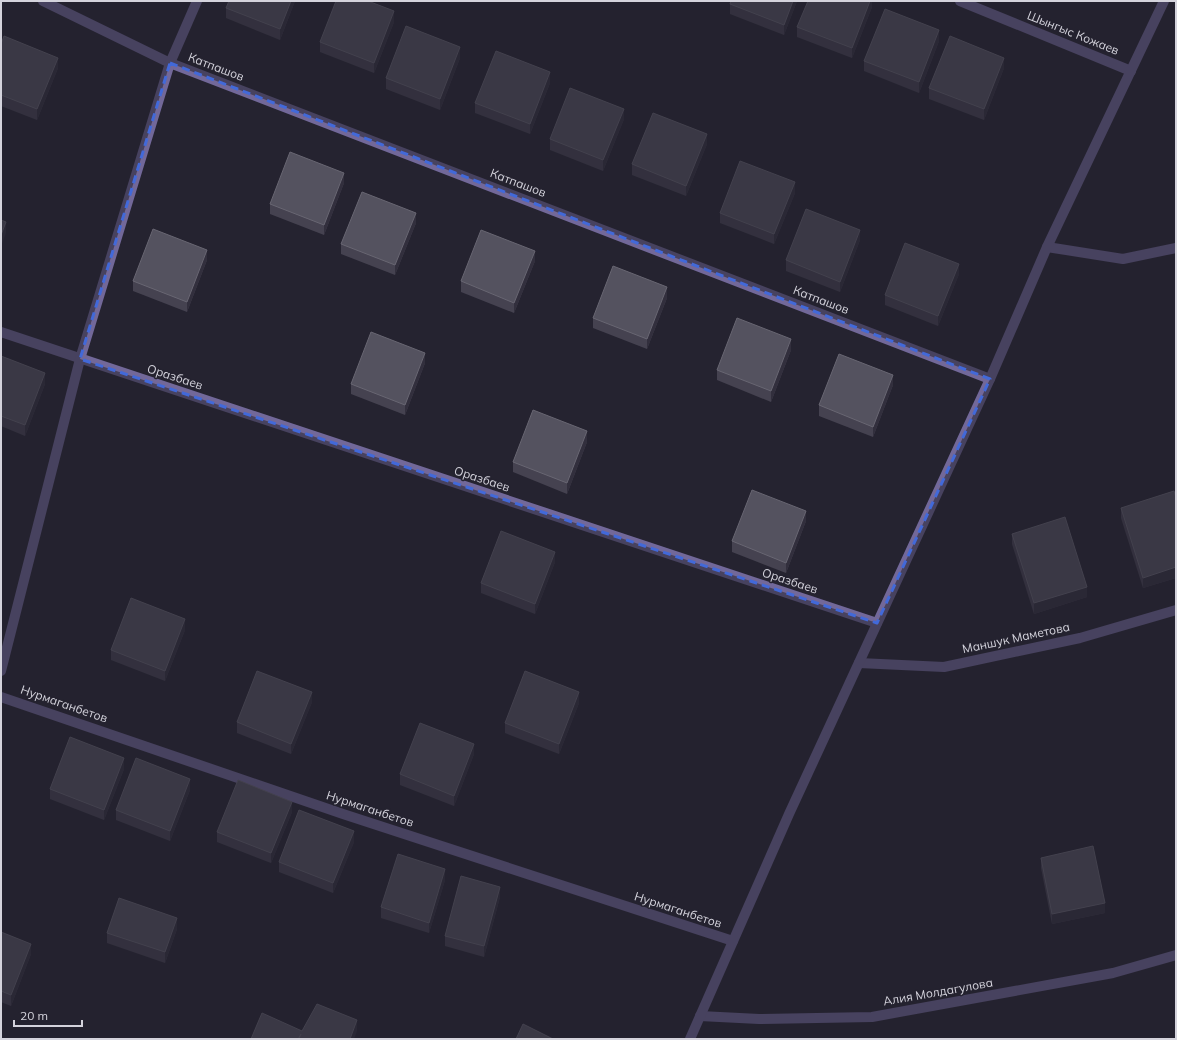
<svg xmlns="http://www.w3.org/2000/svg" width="1177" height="1040" font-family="Mulish,sans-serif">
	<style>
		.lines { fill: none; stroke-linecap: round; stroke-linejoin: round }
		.minor { stroke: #726899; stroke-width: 10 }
		.wall { fill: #454250 }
		.shaded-wall { fill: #322f3d }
		.building { fill: #54525f; stroke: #686672 }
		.marked { fill: none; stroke: #4269d9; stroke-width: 3; stroke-dasharray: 8 5; stroke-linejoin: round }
		.labels { text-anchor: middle; stroke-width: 3; stroke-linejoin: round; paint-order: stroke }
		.street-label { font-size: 12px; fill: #d4d3dc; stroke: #252330 }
	</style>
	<rect width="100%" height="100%" fill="#252330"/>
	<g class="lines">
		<g class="minor">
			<polyline points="43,1 170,63 990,379"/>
			<polyline points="960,1 1131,71"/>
			<polyline points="1047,247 1123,259 1176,248"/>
			<polyline points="1,332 877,623"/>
			<polyline points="859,663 944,667 1080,638 1176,610"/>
			<polyline points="1,671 80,359 170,63 197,1"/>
			<polyline points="1,697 343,814 733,941"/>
			<polyline points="700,1016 759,1019 872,1017 1113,973 1176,955"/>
			<polyline points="690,1039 789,814 990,379 1047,247 1164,1"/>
		</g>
	</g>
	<g class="wall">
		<polygon points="295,1 280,40 226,18 226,8"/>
		<polygon points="731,1 797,1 784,35 730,14 730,4"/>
		<polygon points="872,1 872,7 852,58 797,37 797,27"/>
		<polygon points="394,22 374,73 320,52 320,42"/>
		<polygon points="939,41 919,93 864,71 864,61"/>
		<polygon points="1,44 58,68 37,120 1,106"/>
		<polygon points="460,58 440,110 386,89 386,78"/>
		<polygon points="1004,68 984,120 929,99 929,88"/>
		<polygon points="550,83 530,134 475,113 475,103"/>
		<polygon points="624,119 603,171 550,150 550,139"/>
		<polygon points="707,144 686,196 632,175 632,164"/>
		<polygon points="344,183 324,235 270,214 270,204"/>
		<polygon points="795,193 774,244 720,223 720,213"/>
		<polygon points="416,223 395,275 341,254 341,244"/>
		<polygon points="860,240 840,292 786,271 786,260"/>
		<polygon points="207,260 187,312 133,291 133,281"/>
		<polygon points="535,261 514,313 461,292 461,281"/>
		<polygon points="959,274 938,326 885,305 885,295"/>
		<polygon points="667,298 647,349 593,328 593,318"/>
		<polygon points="791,350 771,402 717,380 717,370"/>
		<polygon points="1,356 45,384 25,436 1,426"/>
		<polygon points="425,363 405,415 351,394 351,384"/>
		<polygon points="893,385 873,437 819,416 819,405"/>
		<polygon points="587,442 567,494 513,472 513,462"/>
		<polygon points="1176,498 1176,578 1143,588 1121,518 1121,508"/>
		<polygon points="806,521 786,573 732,552 732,541"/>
		<polygon points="1012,534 1087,597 1034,614 1012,544"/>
		<polygon points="555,562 535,614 481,593 481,583"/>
		<polygon points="185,630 165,681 111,660 111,650"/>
		<polygon points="312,702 291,754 237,733 237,722"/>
		<polygon points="579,703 559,754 505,733 505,723"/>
		<polygon points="474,754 454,806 400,785 400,774"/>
		<polygon points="124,769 104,820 50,799 50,789"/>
		<polygon points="190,790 170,841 116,820 116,810"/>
		<polygon points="292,812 271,863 217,842 217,832"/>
		<polygon points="354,842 333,893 279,872 279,862"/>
		<polygon points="1041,858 1105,913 1052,924 1041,868"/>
		<polygon points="445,880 429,933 381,918 381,907"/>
		<polygon points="500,897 484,957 445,946 445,936"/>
		<polygon points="177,929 165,963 107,943 107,933"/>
		<polygon points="1,932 31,954 11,1006 1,1002"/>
	</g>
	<g class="shaded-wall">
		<polygon points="291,1 295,1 280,40 280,29"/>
		<polygon points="793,1 797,1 784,35 784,25"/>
		<polygon points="870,1 872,1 872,7 852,58 852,48"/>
		<polygon points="394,11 394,22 374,73 374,63"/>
		<polygon points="939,30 939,41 919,93 919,82"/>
		<polygon points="460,47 460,58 440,110 440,99"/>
		<polygon points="58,58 58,68 37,120 37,109"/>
		<polygon points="1004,58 1004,68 984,120 984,109"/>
		<polygon points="550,72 550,83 530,134 530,124"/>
		<polygon points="624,109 624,119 603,171 603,160"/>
		<polygon points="707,134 707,144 686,196 686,186"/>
		<polygon points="344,173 344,183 324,235 324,225"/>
		<polygon points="795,182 795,193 774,244 774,234"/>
		<polygon points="416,213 416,223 395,275 395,265"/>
		<polygon points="6,222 6,233 1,246 1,235"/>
		<polygon points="860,230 860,240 840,292 840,282"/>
		<polygon points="207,250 207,260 187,312 187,302"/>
		<polygon points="535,251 535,261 514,313 514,303"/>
		<polygon points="959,264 959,274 938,326 938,316"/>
		<polygon points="667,287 667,298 647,349 647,339"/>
		<polygon points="791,339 791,350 771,402 771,391"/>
		<polygon points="425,353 425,363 405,415 405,405"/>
		<polygon points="45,373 45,384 25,436 25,425"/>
		<polygon points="893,375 893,385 873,437 873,427"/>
		<polygon points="587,431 587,442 567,494 567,483"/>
		<polygon points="806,511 806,521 786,573 786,563"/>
		<polygon points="555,552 555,562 535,614 535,604"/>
		<polygon points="1176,567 1176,578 1143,588 1143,578"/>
		<polygon points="1087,587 1087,597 1034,614 1034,603"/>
		<polygon points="185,619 185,630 165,681 165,671"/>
		<polygon points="312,692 312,702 291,754 291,744"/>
		<polygon points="579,692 579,703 559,754 559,744"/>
		<polygon points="474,744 474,754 454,806 454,796"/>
		<polygon points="124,758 124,769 104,820 104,810"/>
		<polygon points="190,779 190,790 170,841 170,831"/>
		<polygon points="292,802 292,812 271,863 271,853"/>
		<polygon points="354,831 354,842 333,893 333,883"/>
		<polygon points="445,869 445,880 429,933 429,923"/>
		<polygon points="500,887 500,897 484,957 484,946"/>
		<polygon points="1105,903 1105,913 1052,924 1052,914"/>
		<polygon points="177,918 177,929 165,963 165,952"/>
		<polygon points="31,944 31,954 11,1006 11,995"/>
		<polygon points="357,1020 357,1031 354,1039 350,1039"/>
	</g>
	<g class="building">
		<polygon points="229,1 291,1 280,29 226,8"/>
		<polygon points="336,1 368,1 394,11 374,63 320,42"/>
		<polygon points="731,1 793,1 784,25 730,4"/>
		<polygon points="808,1 870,1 852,48 797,27"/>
		<polygon points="885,9 939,30 919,82 864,61"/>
		<polygon points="406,26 460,47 440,99 386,78"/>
		<polygon points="4,36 58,58 37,109 1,95 1,44"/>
		<polygon points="950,36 1004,58 984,109 929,88"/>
		<polygon points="496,51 550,72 530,124 475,103"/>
		<polygon points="570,88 624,109 603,160 550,139"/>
		<polygon points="653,113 707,134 686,186 632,164"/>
		<polygon points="290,152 344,173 324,225 270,204"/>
		<polygon points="740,161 795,182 774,234 720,213"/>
		<polygon points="362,192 416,213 395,265 341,244"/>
		<polygon points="806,209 860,230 840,282 786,260"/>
		<polygon points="1,220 6,222 1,235"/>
		<polygon points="153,229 207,250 187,302 133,281"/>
		<polygon points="481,230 535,251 514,303 461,281"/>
		<polygon points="905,243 959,264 938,316 885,295"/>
		<polygon points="613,266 667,287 647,339 593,318"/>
		<polygon points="737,318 791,339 771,391 717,370"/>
		<polygon points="371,332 425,353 405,405 351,384"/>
		<polygon points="839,354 893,375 873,427 819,405"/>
		<polygon points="1,356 45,373 25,425 1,416"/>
		<polygon points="533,410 587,431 567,483 513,462"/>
		<polygon points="752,490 806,511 786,563 732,541"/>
		<polygon points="1174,491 1176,498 1176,567 1143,578 1121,508"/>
		<polygon points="1065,517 1087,587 1034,603 1012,534"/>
		<polygon points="501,531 555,552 535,604 481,583"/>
		<polygon points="131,598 185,619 165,671 111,650"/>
		<polygon points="257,671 312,692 291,744 237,722"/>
		<polygon points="525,671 579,692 559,744 505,723"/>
		<polygon points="420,723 474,744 454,796 400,774"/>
		<polygon points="70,737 124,758 104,810 50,789"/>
		<polygon points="136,758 190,779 170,831 116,810"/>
		<polygon points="238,780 292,802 271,853 217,832"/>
		<polygon points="299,810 354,831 333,883 279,862"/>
		<polygon points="1093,846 1105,903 1052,914 1041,858"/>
		<polygon points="398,854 445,869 429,923 381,907"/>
		<polygon points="461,876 500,887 484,946 445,936"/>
		<polygon points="119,898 177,918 165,952 107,933"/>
		<polygon points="1,932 31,944 11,995 1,991"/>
		<polygon points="317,1004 357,1020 350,1039 299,1039 301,1034 298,1039 251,1039 262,1013 302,1031"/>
		<polygon points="523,1024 553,1039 516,1039"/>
	</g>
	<path d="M0 0H1177V1040H0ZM 170,63 L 990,379 L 877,623 L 80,359 Z" fill="#252330" fill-opacity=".55" fill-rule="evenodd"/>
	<path class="marked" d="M 170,63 L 990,379 L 877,623 L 80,359 Z"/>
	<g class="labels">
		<g class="street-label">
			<text transform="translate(1073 33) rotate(22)" y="4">Шынгыс Кожаев</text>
			<text transform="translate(216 67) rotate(21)" y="4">Катпашов</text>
			<text transform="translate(518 183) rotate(21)" y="4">Катпашов</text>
			<text transform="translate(821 300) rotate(21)" y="4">Катпашов</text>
			<text transform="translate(175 377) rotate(18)" y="4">Оразбаев</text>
			<text transform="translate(482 479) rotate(18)" y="4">Оразбаев</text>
			<text transform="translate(790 581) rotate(18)" y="4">Оразбаев</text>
			<text transform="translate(1016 638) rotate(-12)" y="4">Маншук Маметова</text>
			<text transform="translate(64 704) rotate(19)" y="4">Нурмаганбетов</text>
			<text transform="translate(370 809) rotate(18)" y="4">Нурмаганбетов</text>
			<text transform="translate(678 910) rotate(18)" y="4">Нурмаганбетов</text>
			<text transform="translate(938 992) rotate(-10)" y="4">Алия Молдагулова</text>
		</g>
	</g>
	<rect width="1177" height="1040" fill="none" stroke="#d4d3dc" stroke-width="4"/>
	<path d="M14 1020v6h68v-6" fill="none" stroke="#d4d3dc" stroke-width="2"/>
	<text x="20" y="1020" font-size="12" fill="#d4d3dc" stroke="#252330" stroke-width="3" paint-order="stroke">20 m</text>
</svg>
